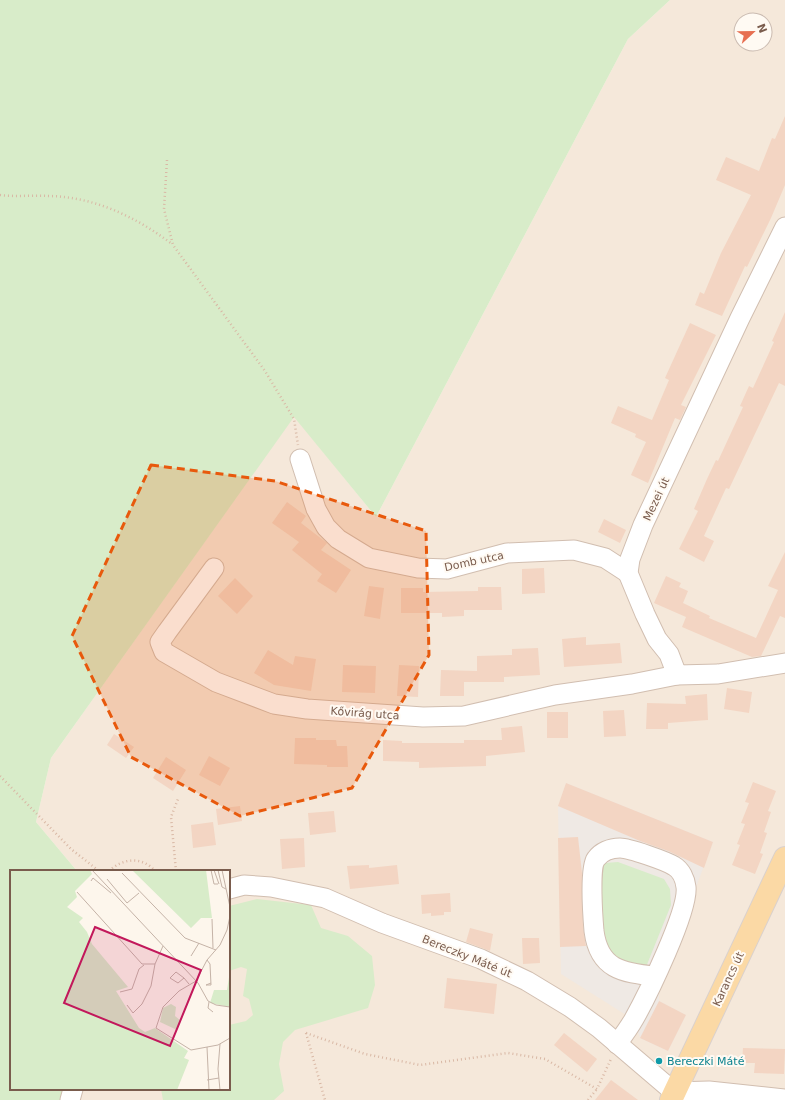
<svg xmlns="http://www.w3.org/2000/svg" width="785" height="1100" font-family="'DejaVu Sans',sans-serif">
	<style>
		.residential { fill: #f5e8da; fill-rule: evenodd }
		.industrial { fill: #efe9e4 }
		.green { fill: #d8ecc9 }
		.building { fill: #f3d5c3 }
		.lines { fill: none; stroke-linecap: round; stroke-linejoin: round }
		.minor-casing { stroke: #d1beb0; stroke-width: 21 }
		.major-casing { stroke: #dad1cd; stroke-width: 24 }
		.path { stroke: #d9b8a5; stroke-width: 2.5; stroke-dasharray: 1 3; stroke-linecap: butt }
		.minor { stroke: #fff; stroke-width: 19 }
		.major { stroke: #fbd9a5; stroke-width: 22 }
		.marked { fill: #e8590c; fill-opacity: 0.2; stroke: #e8590c; stroke-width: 3; stroke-dasharray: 8 5; stroke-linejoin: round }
		.culture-dot { fill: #0f9aa8; stroke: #fffaf3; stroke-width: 1.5 }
		.labels { text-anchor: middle; stroke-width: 4; stroke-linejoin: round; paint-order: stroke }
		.street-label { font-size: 11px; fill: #7a5c4d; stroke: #fffaf3 }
		.culture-label { font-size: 11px; fill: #0d838f; stroke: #fffaf3; text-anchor: start }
		.inset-road { fill: none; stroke: #c5b3a7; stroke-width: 1 }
		.view { fill: #c2185b; fill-opacity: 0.15; stroke: #c2185b; stroke-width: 2 }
		.inset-edge { fill: none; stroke: #7a5c4d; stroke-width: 2 }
	</style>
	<rect width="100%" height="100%" fill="#fdf6ec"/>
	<path class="residential" d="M 670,0 L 785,0 L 785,1100 L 61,1100 L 63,1089 L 229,1089 L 229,871 L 77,871 L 36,822 L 51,758 L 294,416 L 376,517 L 628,39 ZM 741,20 L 765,20 L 765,44 L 741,44 Z"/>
	<polygon class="industrial" points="566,783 713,842 659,985 659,1001 686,1015 668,1051 640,1038 634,1020 561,974 558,808"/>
	<g class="green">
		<polygon points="0,0 670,0 628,39 376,517 294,417 51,758 36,822 77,871 11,871 11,1089 63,1089 61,1100 0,1100"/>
		<polygon points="618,862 664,879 670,889 671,905 646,967 638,970 603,952 597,867 605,863"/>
		<polygon points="257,899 311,905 321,928 348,936 372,956 375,985 368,1008 295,1030 283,1042 279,1064 284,1091 274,1100 163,1100 161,1089 229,1089 229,1025 246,1021 253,1015 249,999 243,996 247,969 241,967 229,971 229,906"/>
	</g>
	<g class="building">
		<polygon points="785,116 785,185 771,218 747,267 745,266 722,316 695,305 700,292 704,294 721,253 751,195 716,180 726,157 759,171 772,138 775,139"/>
		<polygon points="785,312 785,386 779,383 729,489 726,488 704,536 714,541 704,562 679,549 698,511 694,509 707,479 716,460 718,461 743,407 740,406 749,386 753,388 774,342 772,341"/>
		<polygon points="690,323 716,335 681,405 686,407 680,420 675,418 648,483 631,475 646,442 635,437 636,434 611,423 618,406 652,420 669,380 665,378"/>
		<polygon points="287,502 306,516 301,523 327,543 321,550 351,570 336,593 317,581 322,574 292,550 299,542 272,523"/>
		<polygon points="604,519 626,530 620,543 598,532"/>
		<polygon points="785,552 785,618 780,616 761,656 752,657 682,627 686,617 654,603 666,576 681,583 679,587 688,591 683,603 710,616 709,618 756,638 778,590 768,586"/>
		<polygon points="544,568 545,593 522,594 522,569"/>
		<polygon points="235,578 253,596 237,614 218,596"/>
		<polygon points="369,586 384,588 380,619 364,616"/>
		<polygon points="478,587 501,587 502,610 464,610 464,616 442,617 442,613 401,613 401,588 423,588 423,592 478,591"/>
		<polygon points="586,637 586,645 620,643 622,663 564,667 562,639"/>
		<polygon points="538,648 540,675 504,677 504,682 464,682 464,696 440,696 441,670 477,671 477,656 512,655 512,649"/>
		<polygon points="268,650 293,665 295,656 316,659 311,691 274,685 254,673"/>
		<polygon points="343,665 376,666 375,693 342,692"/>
		<polygon points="399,665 419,666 418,697 397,696"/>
		<polygon points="727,688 752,692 749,713 724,709"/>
		<polygon points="707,694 708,720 668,723 668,729 646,729 647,703 686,704 685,696"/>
		<polygon points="624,710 626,736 604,737 603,711"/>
		<rect x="547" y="712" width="21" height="26"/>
		<polygon points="522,726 525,752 486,756 486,766 419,768 419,762 383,761 383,740 402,741 402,743 464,743 464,740 502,740 501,728"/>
		<polygon points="114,734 134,747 126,758 107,745"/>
		<polygon points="295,738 316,738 316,740 336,740 337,746 347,746 348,767 327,767 327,765 294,764"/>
		<polygon points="209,756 230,768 220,786 199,775"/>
		<polygon points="166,757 186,770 173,791 153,778"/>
		<polygon points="753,782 776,791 768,811 771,812 764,832 767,833 760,853 763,854 755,874 732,865 740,845 737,844 745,824 741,823 749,803 745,802"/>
		<polygon points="566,783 713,842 704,868 668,851 640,841 558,806"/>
		<polygon points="240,806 242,821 218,825 216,809"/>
		<polygon points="334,811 336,832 310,835 308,813"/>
		<polygon points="213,822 216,845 193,848 191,825"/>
		<polygon points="578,837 582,873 583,926 586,946 560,947 558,838"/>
		<polygon points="304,838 305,867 282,869 280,839"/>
		<polygon points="369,865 369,868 397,865 399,884 350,889 347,866"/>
		<polygon points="450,893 451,912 444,912 444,915 431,916 431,913 422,914 421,895"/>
		<polygon points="470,928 493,934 490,951 466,942"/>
		<polygon points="522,938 539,938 540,963 523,964"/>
		<polygon points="447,978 497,984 494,1014 444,1008"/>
		<polygon points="659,1001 686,1015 668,1051 640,1038"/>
		<polygon points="564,1033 597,1059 587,1072 554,1045"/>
		<polygon points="743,1048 785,1049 784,1074 754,1073 755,1063 742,1063"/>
		<polygon points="611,1080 638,1100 595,1100"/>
	</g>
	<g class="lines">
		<g class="minor-casing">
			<g id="minor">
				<polyline points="785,227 740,318 643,525 630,559 628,573 645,614 657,639 669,654 677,675 718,674 785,663"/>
				<polyline points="300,459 316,509 326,527 338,539 369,558 418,568 447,569 507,553 574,550 605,558 628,573"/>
				<polyline points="214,568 167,632 160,642 164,652 216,682 274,704 307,709 423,717 464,716 555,695 632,684 677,675"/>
				<polyline points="229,889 244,885 271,887 325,898 382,923 481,959 527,981 570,1007 599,1028 674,1092 709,1091 785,1099"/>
				<path d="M 617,1044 C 623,1036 629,1028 634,1019 C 647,996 689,910 686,887 C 685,879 681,870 674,866 C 666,861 629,848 620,848 C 610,848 601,852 596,859 C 589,868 593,919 594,931 C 599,969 622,973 655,976"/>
				<polyline points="70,1100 73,1089"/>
			</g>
		</g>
		<g class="major-casing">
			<polyline id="major" points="671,1100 785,858"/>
		</g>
		<g class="path">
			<polyline points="167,160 164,209 173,245 265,371 294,419 298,445"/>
			<path d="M 0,195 C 16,197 33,195 49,196 C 95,197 136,217 172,244"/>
			<polyline points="0,776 71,849 99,871"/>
			<path d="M 109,871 C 123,858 142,856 155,871"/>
			<polyline points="176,871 171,817 178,799"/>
			<polyline points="306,1033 365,1054 420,1065 508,1053 545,1059 597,1089 611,1059"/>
			<polyline points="306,1033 325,1100"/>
			<polyline points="588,1100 597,1089"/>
		</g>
		<use href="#minor" class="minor"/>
		<use href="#major" class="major"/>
	</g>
	<path class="marked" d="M 151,465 L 275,481 L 426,531 L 429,655 L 352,788 L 240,816 L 131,757 L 72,636 Z"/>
	<circle class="culture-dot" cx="659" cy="1061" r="4"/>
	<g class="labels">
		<g class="street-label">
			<text transform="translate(656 499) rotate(-65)" y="4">Mezei út</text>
			<text transform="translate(474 561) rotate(-12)" y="4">Domb utca</text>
			<text transform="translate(365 713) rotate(4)" y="4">Kővirág utca</text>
			<text transform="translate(467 956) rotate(22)" y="4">Bereczky Máté út</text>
			<text transform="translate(728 979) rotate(-65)" y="4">Karancs út</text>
		</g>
		<g class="culture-label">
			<text x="667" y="1065">Bereczki Máté</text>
		</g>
	</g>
	<g transform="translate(10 870)">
		<rect width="220" height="220" fill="#fdf6ec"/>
		<path d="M 0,0 L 80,0 L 82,4 L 65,21 L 67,27 L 57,37 L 73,48 L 69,52 L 77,62 L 82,74 L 118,117 L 106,121 L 129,158 L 135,162 L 145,158 L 178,181 L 174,188 L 179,190 L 167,220 L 0,220 ZM 122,0 L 196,0 L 202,48 L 191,48 L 181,58 ZM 220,101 L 220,137 L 200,133 L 204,120 L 217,120 ZM 161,134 L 166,137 L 165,146 L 171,151 L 167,160 L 150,152 L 153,138 Z" fill="#d8ecc9"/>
		<path class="inset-road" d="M 82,0 L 188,113 L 198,131 L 206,135 L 220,137M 201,0 L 204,14 L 208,14M 204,0 L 209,14M 208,0 L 212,17 L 216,19M 212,0 L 220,37M 112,3 L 175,68 L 206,80M 97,9 L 117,33M 81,11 L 83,8 L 101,23M 67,22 L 132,94 L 145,94 L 153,76M 117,33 L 129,23M 220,46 L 217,60 L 210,75 L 197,90 L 186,111 L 169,121 L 153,137 L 146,158 L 181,180 L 208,175 L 220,168M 202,49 L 203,78M 181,86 L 189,73M 197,90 L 200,94 L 201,115 L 196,115 L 201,113M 174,108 L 168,113 L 160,108 L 166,102 L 174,108 L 179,114M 110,122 L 122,119 L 129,99 L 134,95M 199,132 L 198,138 L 203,142M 117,135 L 123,143 L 132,134 L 141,116 L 145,94M 210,174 L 208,199 L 210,220M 197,177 L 199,220M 197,210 L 209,208"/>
		<path class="view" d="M 85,57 L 191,100 L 160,176 L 54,133 Z"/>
		<rect width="220" height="220" class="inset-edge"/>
	</g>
	<g transform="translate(753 32) rotate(68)"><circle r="19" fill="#fffaf3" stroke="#cabbb1"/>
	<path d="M0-3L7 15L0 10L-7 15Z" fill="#e76f51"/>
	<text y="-6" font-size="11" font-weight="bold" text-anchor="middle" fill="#7a5c4d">N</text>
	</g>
</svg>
